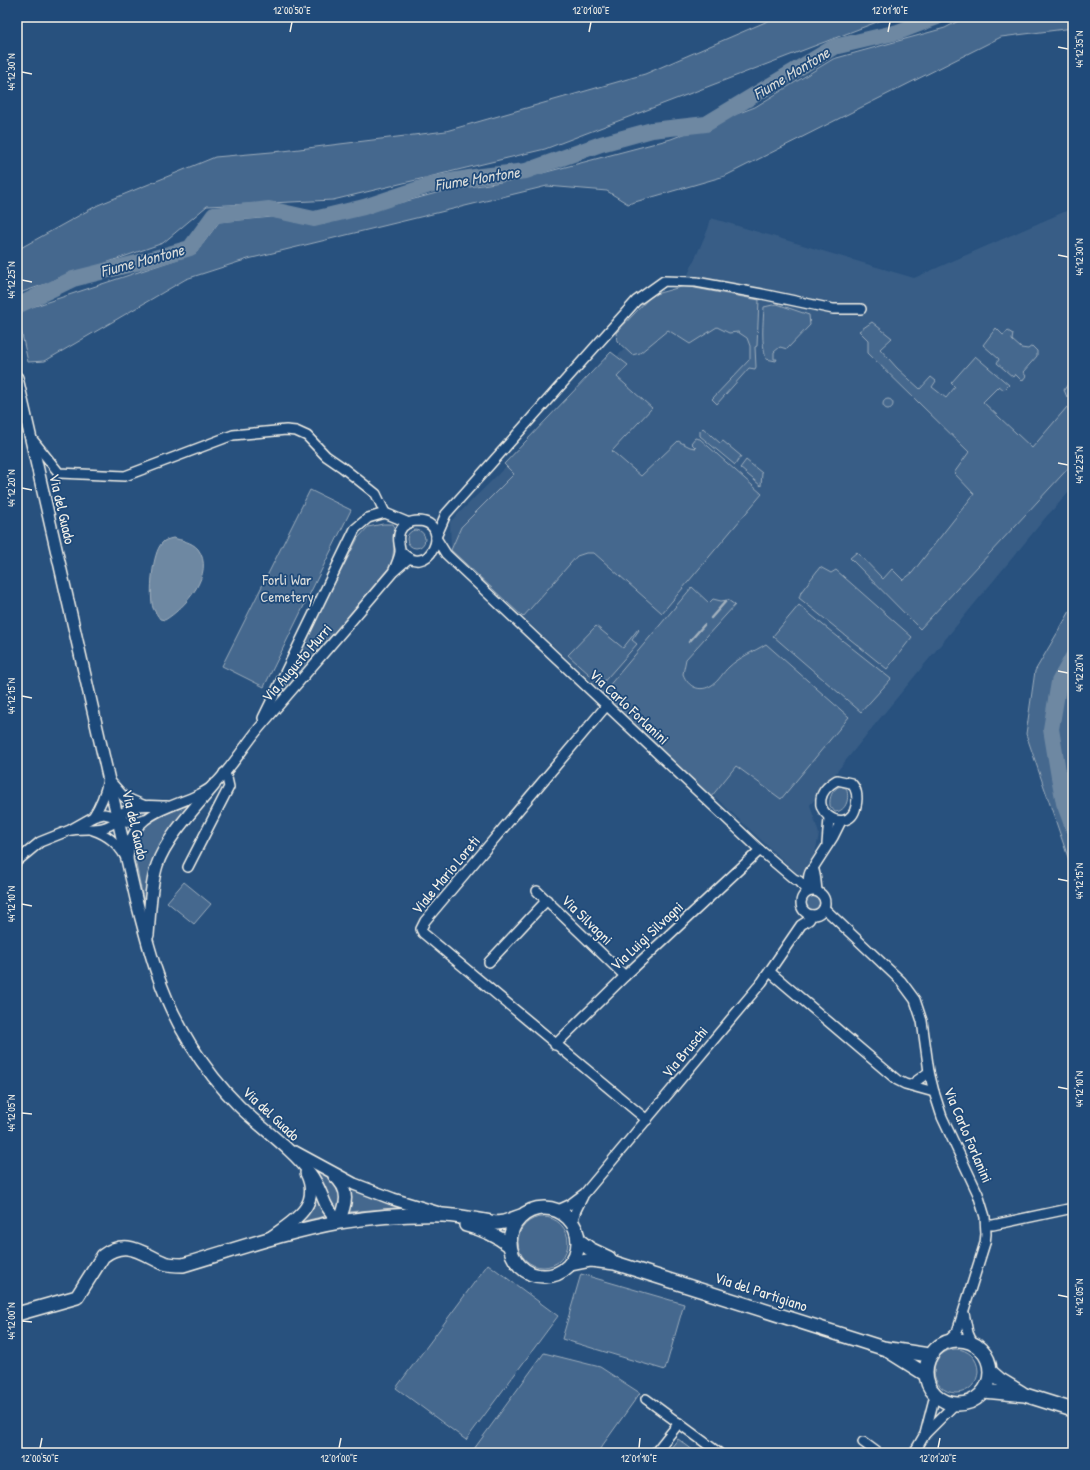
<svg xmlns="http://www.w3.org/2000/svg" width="1090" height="1470" font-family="'Patrick Hand',sans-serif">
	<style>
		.built { fill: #375d86 }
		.green { fill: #45688e; stroke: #9cacbb }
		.water { fill: #6e88a2; stroke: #a4b2be }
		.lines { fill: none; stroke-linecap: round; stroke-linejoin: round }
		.stream { stroke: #a4b2be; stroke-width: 2.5 }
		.river { stroke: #6e88a2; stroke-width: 16 }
		.minor-casing { stroke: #f4f1e8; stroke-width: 12 }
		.tertiary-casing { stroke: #f4f1e8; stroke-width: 14 }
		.secondary-casing { stroke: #f4f1e8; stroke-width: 16 }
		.minor { stroke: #1f4a7a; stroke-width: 9 }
		.tertiary { stroke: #1f4a7a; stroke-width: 11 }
		.secondary { stroke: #1f4a7a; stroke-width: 13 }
		.ticks { fill: none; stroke: #f4f1e8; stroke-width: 1.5 }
		.labels { text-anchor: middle; stroke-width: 3.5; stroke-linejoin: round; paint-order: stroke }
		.street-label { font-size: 15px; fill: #f4f1e8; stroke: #1f4a7a }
		.park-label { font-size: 15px; fill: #dadcda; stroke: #1f4a7a }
		.water-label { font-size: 16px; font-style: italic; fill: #d9dcda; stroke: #1f4a7a }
		.neatline { fill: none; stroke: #f4f1e8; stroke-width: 1.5 }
		.ticks-label { font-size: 10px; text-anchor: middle; fill: #f4f1e8 }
	</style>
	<rect width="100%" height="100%" fill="#28517e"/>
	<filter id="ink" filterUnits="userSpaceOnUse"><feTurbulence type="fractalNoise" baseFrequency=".025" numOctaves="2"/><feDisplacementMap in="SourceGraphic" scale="8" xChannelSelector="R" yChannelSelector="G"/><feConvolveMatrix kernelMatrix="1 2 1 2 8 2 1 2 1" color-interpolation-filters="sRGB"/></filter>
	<g filter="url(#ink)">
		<polygon class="built" points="1073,208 1073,488 1046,517 872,728 810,805 819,834 809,885 451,550 450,522 679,295 708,229 711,218 914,278"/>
		<g class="green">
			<polygon points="777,17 890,17 545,149 333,200 207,206 163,243 17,294 17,250 98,205 215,157 283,151 446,131 645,74"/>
			<polygon points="966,17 1073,17 1073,28 1001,37 725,176 628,204 607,191 547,186 248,259 186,279 45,361 28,362 17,312 196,253 219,222 272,217 317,225 444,191 520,179 671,139 755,107 833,59 945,28"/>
			<polygon points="684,286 759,300 757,346 755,347 756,367 755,369 749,368 717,404 712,399 750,359 750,346 747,338 738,332 729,333 717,327 690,344 668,330 640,353 632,355 617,341 616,333 652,295"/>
			<path d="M 777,304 L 809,315 L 810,325 L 787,349 L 780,347 L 774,352 L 774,359 L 777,359 L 776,361 L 766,359 C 761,341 763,325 764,307 Z"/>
			<polygon points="872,322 892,338 880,349 897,368 920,389 931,377 936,381 932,387 946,398 955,387 951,383 975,356 1009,385 1004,390 999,386 983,402 1032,448 1067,407 1073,412 1073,463 920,629 850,558 857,552 883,579 892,569 903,580 912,573 974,494 954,473 969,452 868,353 868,340 859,331"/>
			<polygon points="996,328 1003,335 1008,331 1013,334 1012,340 1021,348 1028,349 1032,346 1037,351 1037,356 1023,372 1026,376 1022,381 1015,374 1013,377 997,363 999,359 983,345"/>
			<polygon points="611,352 628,365 617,377 652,408 612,451 641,476 678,441 690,447 696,448 691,443 695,438 700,439 762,494 662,613 594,553 586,553 577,556 523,617 451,550 461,527 514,474 504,464"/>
			<polygon points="1070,381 1073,383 1073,390 1067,397 1064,390"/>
			<circle cx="888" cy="404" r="5"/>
			<polygon points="703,428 720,443 723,441 741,456 735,465 700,436 700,431"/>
			<polygon points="746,460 762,473 761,486 740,468"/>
			<polygon points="310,490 351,510 264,687 222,666"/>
			<polygon points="383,524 393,524 396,529 392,564 277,700 296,658 358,538 368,527"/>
			<circle cx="416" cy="539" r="9"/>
			<polygon points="820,567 831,573 836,570 912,637 887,669 799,598 801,592"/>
			<path d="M 692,587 L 709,603 L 713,599 L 721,601 L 728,600 L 735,605 L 686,659 L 683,674 C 688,687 700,693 712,685 C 719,681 723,672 729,667 C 738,658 755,651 766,644 L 849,717 L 781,799 L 736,766 L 711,797 L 602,694 Z"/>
			<polygon points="799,605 823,625 891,679 861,712 773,636"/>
			<polygon points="1073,606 1073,866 1070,863 1026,734 1035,671"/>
			<polygon points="596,626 623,648 638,629 639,630 632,640 637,644 601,685 568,655"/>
			<path d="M 840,786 L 846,788 C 850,797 847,811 835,812 L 830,806 C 829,797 832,790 840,786 Z"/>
			<polygon points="195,802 164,839 145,908 134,854 141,829 165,814"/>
			<path d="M 131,810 L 151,810 C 142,815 136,820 126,814 Z"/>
			<polygon points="184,882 211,904 194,924 167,902"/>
			<circle cx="812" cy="903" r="8"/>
			<polygon points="308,1163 335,1180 343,1198 338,1213 320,1181"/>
			<polygon points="345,1182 406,1207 347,1212"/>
			<polygon points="315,1186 329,1215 296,1223"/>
			<circle cx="543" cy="1242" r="25"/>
			<polygon points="488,1264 558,1316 466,1440 396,1388"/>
			<polygon points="581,1274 684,1304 665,1370 562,1339"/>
			<circle cx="956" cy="1371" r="22"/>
			<polygon points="544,1353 600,1367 640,1393 597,1453 478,1453 474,1449"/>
			<polygon points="678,1439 697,1453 667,1453"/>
		</g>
		<path class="water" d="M 173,538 C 181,540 192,542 198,549 C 216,573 185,608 165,620 L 160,619 C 158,616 155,612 153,608 C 149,595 152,553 162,543 C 164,540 169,539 173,538 Z"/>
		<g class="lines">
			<g class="stream">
				<polyline points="711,618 726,601"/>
				<polyline points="689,642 704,625"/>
			</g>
			<g class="river">
				<polyline points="17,306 73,279 148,260 190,248 214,215 269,209 314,219 364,207 433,184 481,176 526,171 601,144 652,130 706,124 834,47 898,32 937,17"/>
				<polyline points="1073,657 1059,682 1051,729 1059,777 1064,803 1073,827"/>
			</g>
			<g class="minor-casing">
				<g id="minor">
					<polyline points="32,439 59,473 125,476 233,435 286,430 296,431 307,436 326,456 342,467 376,494 385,513"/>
					<polyline points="436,537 446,514 636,301 664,281 696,282 762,294 833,309 861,309"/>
					<polyline points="436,538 446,554 760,850 794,879 799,881 808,891"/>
					<path d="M 394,570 C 396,564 401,555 400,549 C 399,542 397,538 400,531 C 403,525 410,521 418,521 C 455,522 428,584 400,550"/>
					<polyline points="607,705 425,921 421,929 423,933 647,1120"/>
					<polyline points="263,718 355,529 368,518 385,513 409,523"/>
					<polyline points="109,780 124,797 143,805"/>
					<path d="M 837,780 L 851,783 C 857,789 858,797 856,806 C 849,841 794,805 837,780 Z"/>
					<path d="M 93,817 C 101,805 105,795 108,780"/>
					<path d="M 72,830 C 92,827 101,833 118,820 L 132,822 L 145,819"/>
					<path d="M 93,830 C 108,835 117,843 125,856"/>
					<polyline points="827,844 829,818"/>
					<path d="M 128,858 C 129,851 129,843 132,837 C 145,805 192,805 215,784 C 232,767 245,745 260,727 C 305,675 349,624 393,572 L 409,558"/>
					<path d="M 17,861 L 40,842 L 70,830 L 93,817 L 104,814 L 117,817 C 134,802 146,806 167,806"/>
					<polyline points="188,867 229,787 227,778 224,773"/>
					<path d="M 813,868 C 816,874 816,883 817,891"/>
					<circle cx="813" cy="903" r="12"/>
					<polyline points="537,891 625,976"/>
					<path d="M 809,891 C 808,882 807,874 813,868 L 833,837 L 841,821"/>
					<polyline points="824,908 901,981 915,1000 922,1021 929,1072 934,1092 942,1117 978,1194 985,1217 986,1234 985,1243 957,1332 949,1340"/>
					<polyline points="489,962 547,900"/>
					<polyline points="770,972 897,1080 905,1084 934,1092"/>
					<polyline points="555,1045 625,976 760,850"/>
					<polyline points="911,1085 929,1072"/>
					<polyline points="558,1210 569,1205 585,1193 762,982 801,925 809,920 812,915"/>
					<polyline points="572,1222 576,1210 583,1196"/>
					<polyline points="986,1225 993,1225 1073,1208"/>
					<polyline points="964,1313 968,1333 972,1342"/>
					<polyline points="646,1399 719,1453"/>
					<polyline points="926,1433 955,1404"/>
					<polyline points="863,1442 878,1453"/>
					<polyline points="655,1453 679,1423"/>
					<polyline points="914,1453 925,1434 935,1395"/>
				</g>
			</g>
			<g class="tertiary-casing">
				<g id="tertiary">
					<path d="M 17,378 L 137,903 C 143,926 149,950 157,973 C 173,1022 203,1070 239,1106 C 262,1129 290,1147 310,1173 C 318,1183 321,1194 326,1205 C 329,1211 335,1217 339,1222"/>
					<path d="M 148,935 C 150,912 150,887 157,865 C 166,838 196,807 214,785"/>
					<polyline points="295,1152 354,1184 393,1199 439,1213"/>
					<path d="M 334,1176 C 351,1191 346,1204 339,1222"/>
					<path d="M 271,1237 C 294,1220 322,1206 306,1173"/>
				</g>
			</g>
			<g class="secondary-casing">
				<g id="secondary">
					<circle cx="544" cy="1242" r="34"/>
					<path d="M 466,1225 C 483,1229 496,1235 509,1245"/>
					<polyline points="578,1240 590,1249 609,1258"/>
					<polyline points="571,1264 591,1260 615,1263 883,1348 929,1355"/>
					<path d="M 17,1314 L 77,1297 L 103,1256 C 127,1238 142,1254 164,1263 C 170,1265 177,1265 183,1265 C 234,1250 288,1231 339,1222 C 372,1217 410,1214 443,1215 C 461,1216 479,1220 497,1223 L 504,1222 L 521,1216"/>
					<circle cx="958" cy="1372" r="32"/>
					<polyline points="890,1352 925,1374"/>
					<polyline points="991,1372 999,1379 1022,1393"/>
					<polyline points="984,1391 1025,1395 1073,1410"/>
				</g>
			</g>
			<use href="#minor" class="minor"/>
			<use href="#tertiary" class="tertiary"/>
			<use href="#secondary" class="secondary"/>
		</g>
	</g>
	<path class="ticks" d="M 290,32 L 292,22M 589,32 L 591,22M 888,32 L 890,22M 1058,47 L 1068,49M 22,72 L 32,74M 1058,255 L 1068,257M 22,280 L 32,282M 1058,463 L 1068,465M 22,488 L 32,490M 1058,671 L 1068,673M 22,696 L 32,698M 1058,879 L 1068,881M 22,904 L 32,906M 1058,1087 L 1068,1089M 22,1113 L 32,1114M 1058,1295 L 1068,1297M 22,1321 L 32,1322M 40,1448 L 42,1438M 339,1448 L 341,1438M 639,1448 L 640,1438M 938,1448 L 940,1438"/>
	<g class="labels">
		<g class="street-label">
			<text transform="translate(62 509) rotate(77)" y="5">Via del Guado</text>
			<text transform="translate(297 663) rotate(-49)" y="5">Via Augusto Murri</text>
			<text transform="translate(629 707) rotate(43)" y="5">Via Carlo Forlanini</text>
			<text transform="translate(135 825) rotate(77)" y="5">Via del Guado</text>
			<text transform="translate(446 875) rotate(-50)" y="5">Viale Mario Loreti</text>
			<text transform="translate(587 920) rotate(44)" y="5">Via Silvagni</text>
			<text transform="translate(647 936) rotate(-43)" y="5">Via Luigi Silvagni</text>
			<text transform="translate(685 1052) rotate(-50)" y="5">Via Bruschi</text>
			<text transform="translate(271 1114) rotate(43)" y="5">Via del Guado</text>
			<text transform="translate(968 1135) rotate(67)" y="5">Via Carlo Forlanini</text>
			<text transform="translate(761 1292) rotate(18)" y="5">Via del Partigiano</text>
		</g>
		<g class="park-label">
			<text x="287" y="585">Forli War<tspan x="287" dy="17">Cemetery</tspan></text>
		</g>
		<g class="water-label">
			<text transform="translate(791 73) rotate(-31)" y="6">Fiume Montone</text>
			<text transform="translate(477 178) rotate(-9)" y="6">Fiume Montone</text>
			<text transform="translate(142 260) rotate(-15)" y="6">Fiume Montone</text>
		</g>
	</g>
	<rect width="1090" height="1470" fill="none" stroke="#1f4a7a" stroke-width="44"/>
	<rect x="22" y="22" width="1046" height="1426" class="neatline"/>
	<g class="ticks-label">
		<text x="292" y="14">12°00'50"E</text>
		<text x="591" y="14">12°01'00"E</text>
		<text x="890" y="14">12°01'10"E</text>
		<text transform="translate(1079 49) rotate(-90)" y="4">44°12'35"N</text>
		<text transform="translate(11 72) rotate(-90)" y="4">44°12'30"N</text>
		<text transform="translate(1079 257) rotate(-90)" y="4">44°12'30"N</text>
		<text transform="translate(11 280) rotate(-90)" y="4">44°12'25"N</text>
		<text transform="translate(1079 465) rotate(-90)" y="4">44°12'25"N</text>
		<text transform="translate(11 488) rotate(-90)" y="4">44°12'20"N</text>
		<text transform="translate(1079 673) rotate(-90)" y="4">44°12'20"N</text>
		<text transform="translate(11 696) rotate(-90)" y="4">44°12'15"N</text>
		<text transform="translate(1079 881) rotate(-90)" y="4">44°12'15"N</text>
		<text transform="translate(11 904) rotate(-90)" y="4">44°12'10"N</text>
		<text transform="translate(1079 1089) rotate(-90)" y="4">44°12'10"N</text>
		<text transform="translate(11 1113) rotate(-90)" y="4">44°12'05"N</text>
		<text transform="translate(1079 1297) rotate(-90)" y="4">44°12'05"N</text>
		<text transform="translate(11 1321) rotate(-90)" y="4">44°12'00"N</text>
		<text x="40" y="1462">12°00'50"E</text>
		<text x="339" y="1462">12°01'00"E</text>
		<text x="639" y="1462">12°01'10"E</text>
		<text x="938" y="1462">12°01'20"E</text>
	</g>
</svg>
